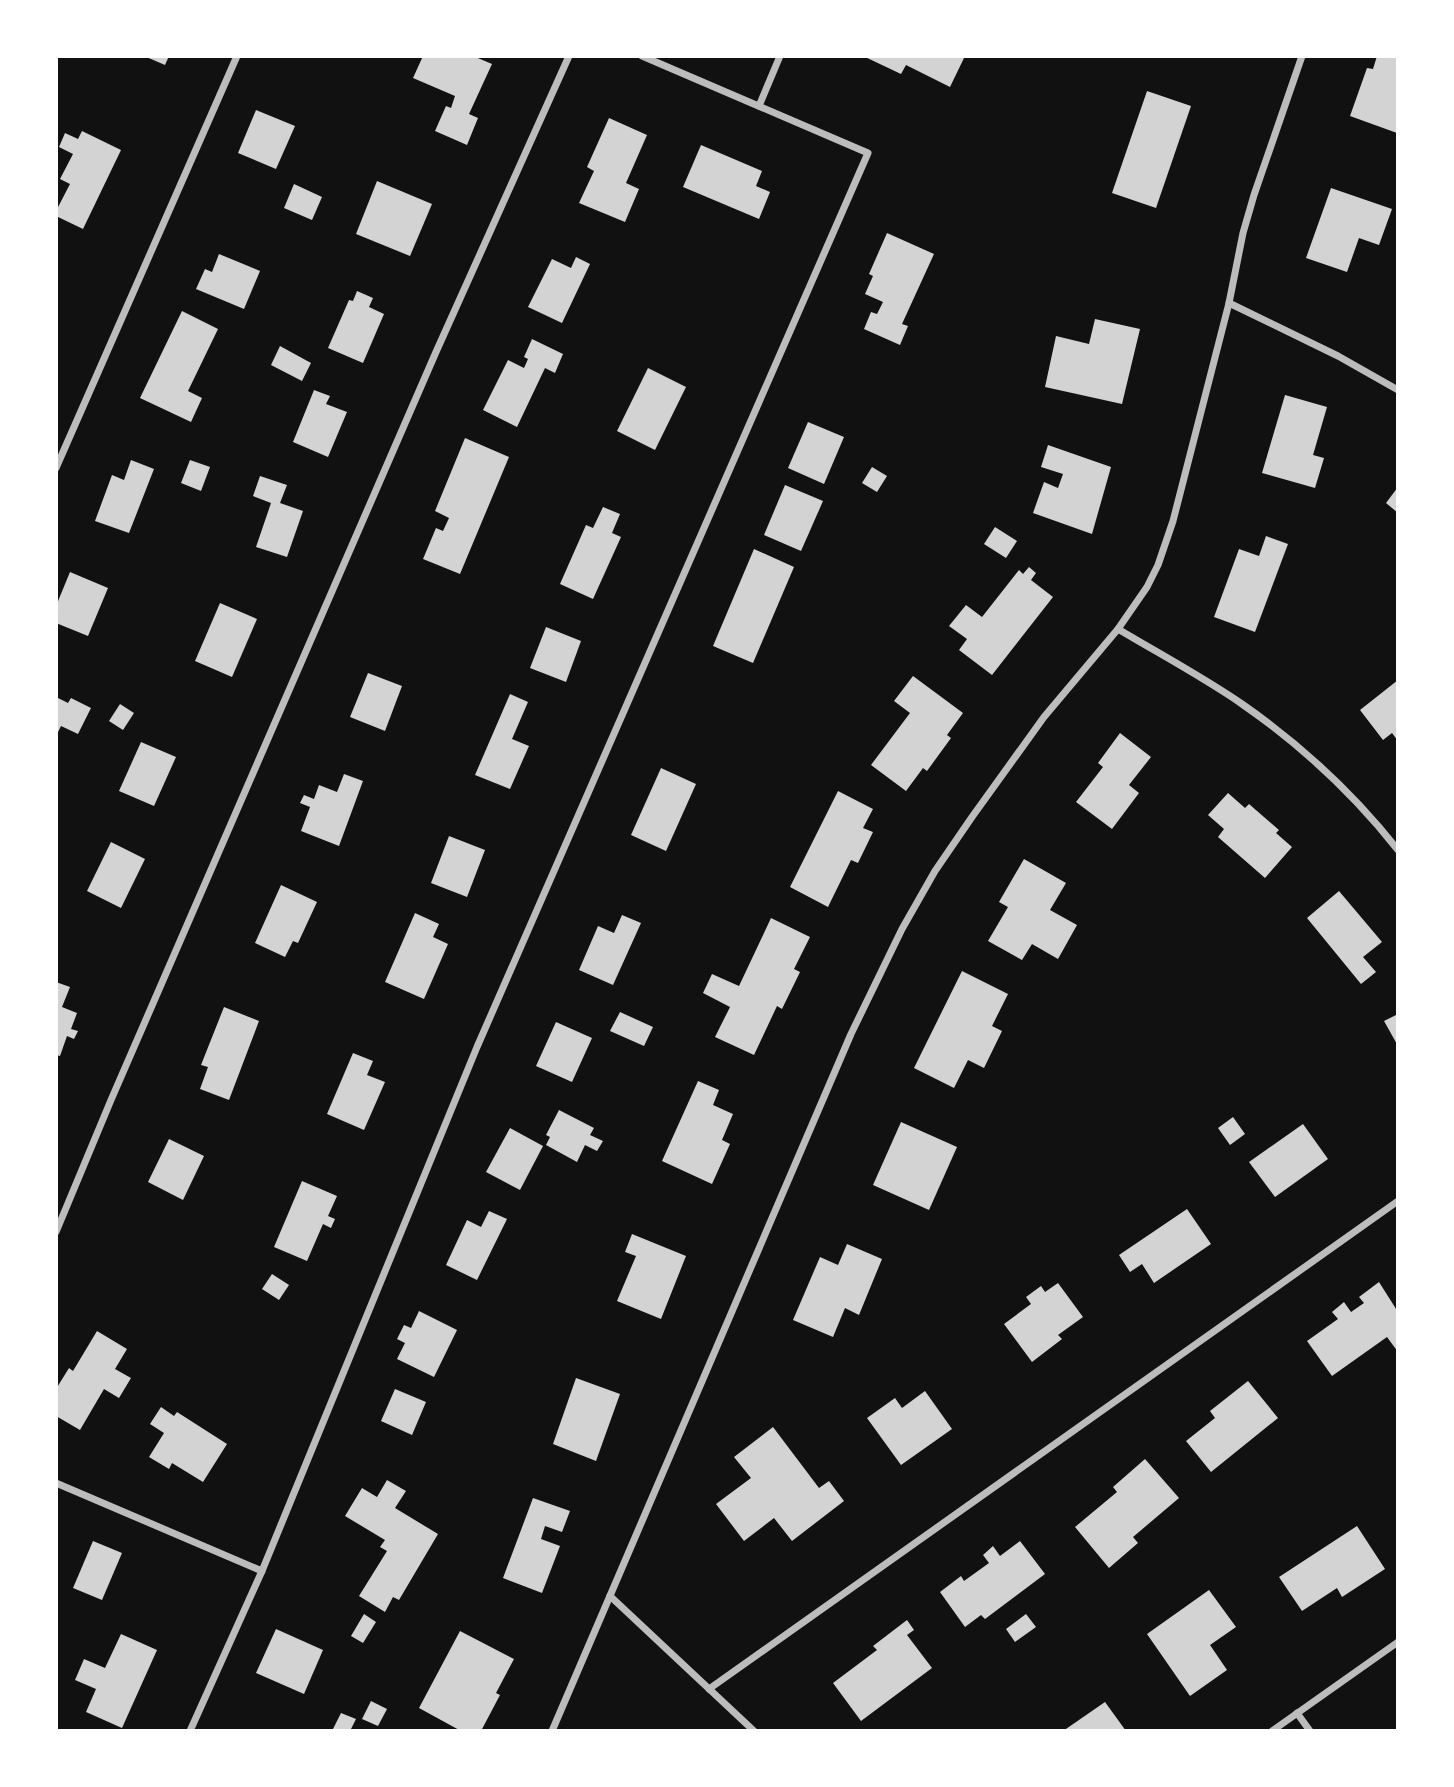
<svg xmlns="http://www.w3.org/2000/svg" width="1454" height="1787" font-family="'Exo 2',sans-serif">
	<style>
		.building { fill: #d3d3d3 }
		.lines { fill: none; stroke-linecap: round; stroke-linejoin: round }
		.minor { stroke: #bcbcbc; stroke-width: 7 }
	</style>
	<rect width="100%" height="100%" fill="#111"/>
	<g class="building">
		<polygon points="144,56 169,56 165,65"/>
		<polygon points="423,56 473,56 492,64 469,114 478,118 467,145 435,131 446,106 451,108 455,96 413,78"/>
		<polygon points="863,56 959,56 964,58 950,87 906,65 901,74"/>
		<polygon points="1377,56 1398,56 1397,133 1350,116 1367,68 1373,69"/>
		<polygon points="1147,91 1191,106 1156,208 1112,193"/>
		<polygon points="256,110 295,126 276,169 238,153"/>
		<polygon points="609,118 647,135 626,183 639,189 625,222 579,203 594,171 587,167"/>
		<polygon points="82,131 121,150 83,229 56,216 56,211 70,184 60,179 73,154 59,147 65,133 78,139"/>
		<polygon points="701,145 762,171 756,186 770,192 759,219 683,187"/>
		<polygon points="377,181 432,204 410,256 356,234"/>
		<polygon points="294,184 322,197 312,220 284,208"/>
		<polygon points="1331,188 1392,209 1379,245 1359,238 1347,272 1306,258"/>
		<polygon points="887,233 934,254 902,324 908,326 900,345 864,329 871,312 877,314 883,302 865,294 873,276 869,274"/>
		<polygon points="219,254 260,271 244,309 196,289 205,269 212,272"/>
		<polygon points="576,257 590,264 562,323 528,307 552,259 571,268"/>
		<polygon points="357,291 373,298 369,307 384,314 363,363 328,348 349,300 353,301"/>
		<polygon points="182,311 218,329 188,391 202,398 191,422 140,398"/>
		<polygon points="1095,319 1140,329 1122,404 1045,387 1056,336 1089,344"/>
		<polygon points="532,339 563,354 555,373 545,368 517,427 483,410 508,360 524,368 528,359 524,357"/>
		<polygon points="280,346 311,363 302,381 271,365"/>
		<polygon points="648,368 686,387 655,450 617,431"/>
		<polygon points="314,390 330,396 326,404 347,412 328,457 293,442"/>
		<polygon points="1285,395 1327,407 1313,455 1324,458 1315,488 1262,473"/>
		<polygon points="808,422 844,437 824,484 788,468"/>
		<polygon points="465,438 509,457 460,574 423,559 436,528 443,531 449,518 435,511"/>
		<polygon points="1048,445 1111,467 1092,534 1033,513 1044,482 1058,488 1063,474 1041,467"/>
		<polygon points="131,460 154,469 129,533 95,521 112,475 124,480"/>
		<polygon points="190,460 210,467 201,491 181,483"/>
		<polygon points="872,467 887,476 877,492 862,483"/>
		<polygon points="260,476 287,485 280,503 303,511 287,557 256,547 271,503 253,496"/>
		<polygon points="785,485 823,501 801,551 764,535"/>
		<polygon points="1398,487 1398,513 1386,503"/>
		<polygon points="603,507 620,514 612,533 621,537 593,599 560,584 586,525 593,528"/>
		<polygon points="995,527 1017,541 1006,558 984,544"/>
		<polygon points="1266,536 1288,544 1255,632 1214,617 1239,549 1259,556"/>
		<polygon points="754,549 794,567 753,663 713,646"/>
		<polygon points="1029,567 1036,573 1031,580 1053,597 992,675 959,650 967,639 949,626 966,605 982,617 1019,570 1023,574"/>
		<polygon points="70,572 108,588 88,636 56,623 56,606"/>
		<polygon points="220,603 257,619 232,677 195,661"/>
		<polygon points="546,627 581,641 566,682 530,668"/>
		<polygon points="368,673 402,686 385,731 350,717"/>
		<polygon points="913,676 963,713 947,735 951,738 927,771 923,768 906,791 871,765 910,713 894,701"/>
		<polygon points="1398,680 1398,741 1392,733 1383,740 1360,710"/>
		<polygon points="510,694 528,702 512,739 529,746 510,789 475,775"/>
		<polygon points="56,697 68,703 71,698 91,708 78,734 61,726 56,736"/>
		<polygon points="120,704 134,713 123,730 109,721"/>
		<polygon points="1120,733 1151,757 1129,785 1139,793 1112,829 1076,802 1103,767 1098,763"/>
		<polygon points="141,742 176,757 154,806 119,791"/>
		<polygon points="661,768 696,784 666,851 631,835"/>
		<polygon points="344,774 363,781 339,846 301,831 310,807 300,803 304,795 314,799 319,785 337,792"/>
		<polygon points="838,791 873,809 863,828 873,832 858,863 851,860 828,907 790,887"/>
		<polygon points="1228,793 1245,808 1249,804 1279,830 1276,833 1292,847 1265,878 1218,837 1224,829 1208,815"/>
		<polygon points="449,836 485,850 467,897 431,883"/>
		<polygon points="111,842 145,859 121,908 87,891"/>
		<polygon points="1024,859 1066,883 1050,910 1077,925 1058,959 1032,944 1022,960 988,941 1008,907 999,902"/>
		<polygon points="281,885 317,902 298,943 293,941 285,957 255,943"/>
		<polygon points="1339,891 1382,942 1363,957 1376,972 1361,984 1307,918"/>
		<polygon points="415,913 439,924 433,937 448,944 424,999 385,982"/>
		<polygon points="622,915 641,923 613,985 579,970 598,926 614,933"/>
		<polygon points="771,918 810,937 794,969 800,972 782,1009 777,1006 754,1055 715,1037 730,1007 703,993 712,974 739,986"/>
		<polygon points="962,971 1008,994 992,1026 1002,1031 984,1068 968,1060 954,1088 914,1068"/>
		<polygon points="56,982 70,987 62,1007 77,1013 71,1029 78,1031 74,1039 67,1036 60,1056 56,1055"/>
		<polygon points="224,1007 259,1021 229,1100 200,1089 208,1067 201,1065"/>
		<polygon points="620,1012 653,1027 644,1046 610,1031"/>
		<polygon points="1398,1014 1398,1046 1384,1021"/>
		<polygon points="556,1022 592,1038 572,1082 536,1066"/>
		<polygon points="353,1053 373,1061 367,1075 385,1082 364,1130 327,1114"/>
		<polygon points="698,1081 719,1090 713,1105 733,1114 722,1140 730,1144 712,1184 662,1161"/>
		<polygon points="559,1110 594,1128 590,1135 603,1141 597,1151 585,1145 577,1162 546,1145 550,1137 546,1135"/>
		<polygon points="1233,1117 1245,1134 1230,1145 1218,1128"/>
		<polygon points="901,1122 957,1147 929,1210 873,1185"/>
		<polygon points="1303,1124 1328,1159 1275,1197 1249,1162"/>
		<polygon points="510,1128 543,1146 520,1190 486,1172"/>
		<polygon points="169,1139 204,1156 183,1200 148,1182"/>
		<polygon points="302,1181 337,1196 328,1216 335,1219 331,1228 323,1224 307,1261 274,1247"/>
		<polygon points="1187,1209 1211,1244 1154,1283 1142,1264 1130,1272 1119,1255"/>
		<polygon points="489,1211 507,1219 477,1280 446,1265 467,1220 481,1227"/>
		<polygon points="632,1234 686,1256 661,1319 617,1301 636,1256 625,1252"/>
		<polygon points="847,1244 882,1259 859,1315 845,1308 833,1337 793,1320 820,1257 838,1265"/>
		<polygon points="272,1274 289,1285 279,1300 262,1289"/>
		<polygon points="1379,1282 1398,1312 1398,1352 1387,1337 1332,1376 1307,1341 1338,1319 1332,1312 1344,1302 1351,1312 1364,1303 1359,1297"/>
		<polygon points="1058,1283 1083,1317 1058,1335 1062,1339 1032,1362 1004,1324 1031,1304 1026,1297 1041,1286 1045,1292"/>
		<polygon points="419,1311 457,1330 434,1377 397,1359 405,1343 397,1339 404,1325 411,1328"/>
		<polygon points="97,1331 127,1349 115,1369 131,1378 119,1398 104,1389 80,1430 56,1416 56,1389 69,1368 73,1371"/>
		<polygon points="576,1378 620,1394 596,1461 553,1444"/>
		<polygon points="1248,1381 1278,1418 1211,1472 1186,1441 1215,1418 1210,1411"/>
		<polygon points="395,1389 426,1402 412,1435 381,1421"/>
		<polygon points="925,1391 952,1429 901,1465 867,1418 895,1398 902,1408"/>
		<polygon points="161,1407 174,1416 177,1412 227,1444 203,1482 172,1463 169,1469 149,1457 164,1433 150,1424"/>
		<polygon points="773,1427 819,1488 829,1481 844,1501 792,1541 774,1518 744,1541 716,1504 751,1478 734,1457"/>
		<polygon points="1145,1459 1179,1498 1133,1537 1138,1543 1109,1568 1075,1527 1117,1492 1113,1487"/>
		<polygon points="387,1480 406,1491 395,1508 438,1534 399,1600 393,1597 385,1612 359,1596 387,1551 380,1547 385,1540 345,1516 362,1488 377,1497"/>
		<polygon points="533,1498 570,1511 562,1532 545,1526 541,1539 560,1546 542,1593 503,1578"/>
		<polygon points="1357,1526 1385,1569 1342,1597 1337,1588 1302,1611 1279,1577"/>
		<polygon points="93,1541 122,1553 102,1600 73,1588"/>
		<polygon points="1020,1541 1045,1574 985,1619 981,1615 965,1627 940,1592 961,1576 964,1581 989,1563 983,1555 993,1546 1000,1556"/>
		<polygon points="1209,1590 1236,1627 1210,1645 1227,1670 1190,1696 1147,1634"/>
		<polygon points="364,1614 376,1622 363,1643 351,1636"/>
		<polygon points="1026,1614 1036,1627 1015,1642 1006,1629"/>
		<polygon points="907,1620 914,1630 907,1635 932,1668 861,1721 833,1683 877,1650 873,1646"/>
		<polygon points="276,1629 323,1650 304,1694 256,1673"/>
		<polygon points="460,1631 514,1659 496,1693 500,1695 481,1731 461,1731 419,1708"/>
		<polygon points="121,1634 157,1650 122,1728 86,1712 96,1689 75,1680 84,1659 105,1668"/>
		<polygon points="371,1701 387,1709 378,1726 362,1719"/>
		<polygon points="1105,1702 1126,1731 1063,1731"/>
		<polygon points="341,1713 356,1719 350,1731 332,1731"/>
	</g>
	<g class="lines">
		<g class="minor">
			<polyline points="759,106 780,56"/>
			<polyline points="1229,303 1338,356 1398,390"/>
			<polyline points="56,468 237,56"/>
			<path d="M 1118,629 C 1158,653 1203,677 1242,704 C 1301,745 1353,793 1398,850"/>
			<polyline points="56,1232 111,1100 436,352 569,56"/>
			<polyline points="56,1483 262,1571"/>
			<polyline points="610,1596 754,1731"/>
			<polyline points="709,1689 1398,1201"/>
			<polyline points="1297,1713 1310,1731"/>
			<polyline points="190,1731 262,1571 477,1047 868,153 642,56"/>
			<polyline points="552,1731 851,1034 902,929 935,871 972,817 1044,717 1118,629 1147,587 1158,565 1173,521 1229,303 1243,233 1254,195 1302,56"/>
			<polyline points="1272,1731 1398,1642"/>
		</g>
	</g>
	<rect width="1454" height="1787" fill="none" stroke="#ffffff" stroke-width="116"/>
</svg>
